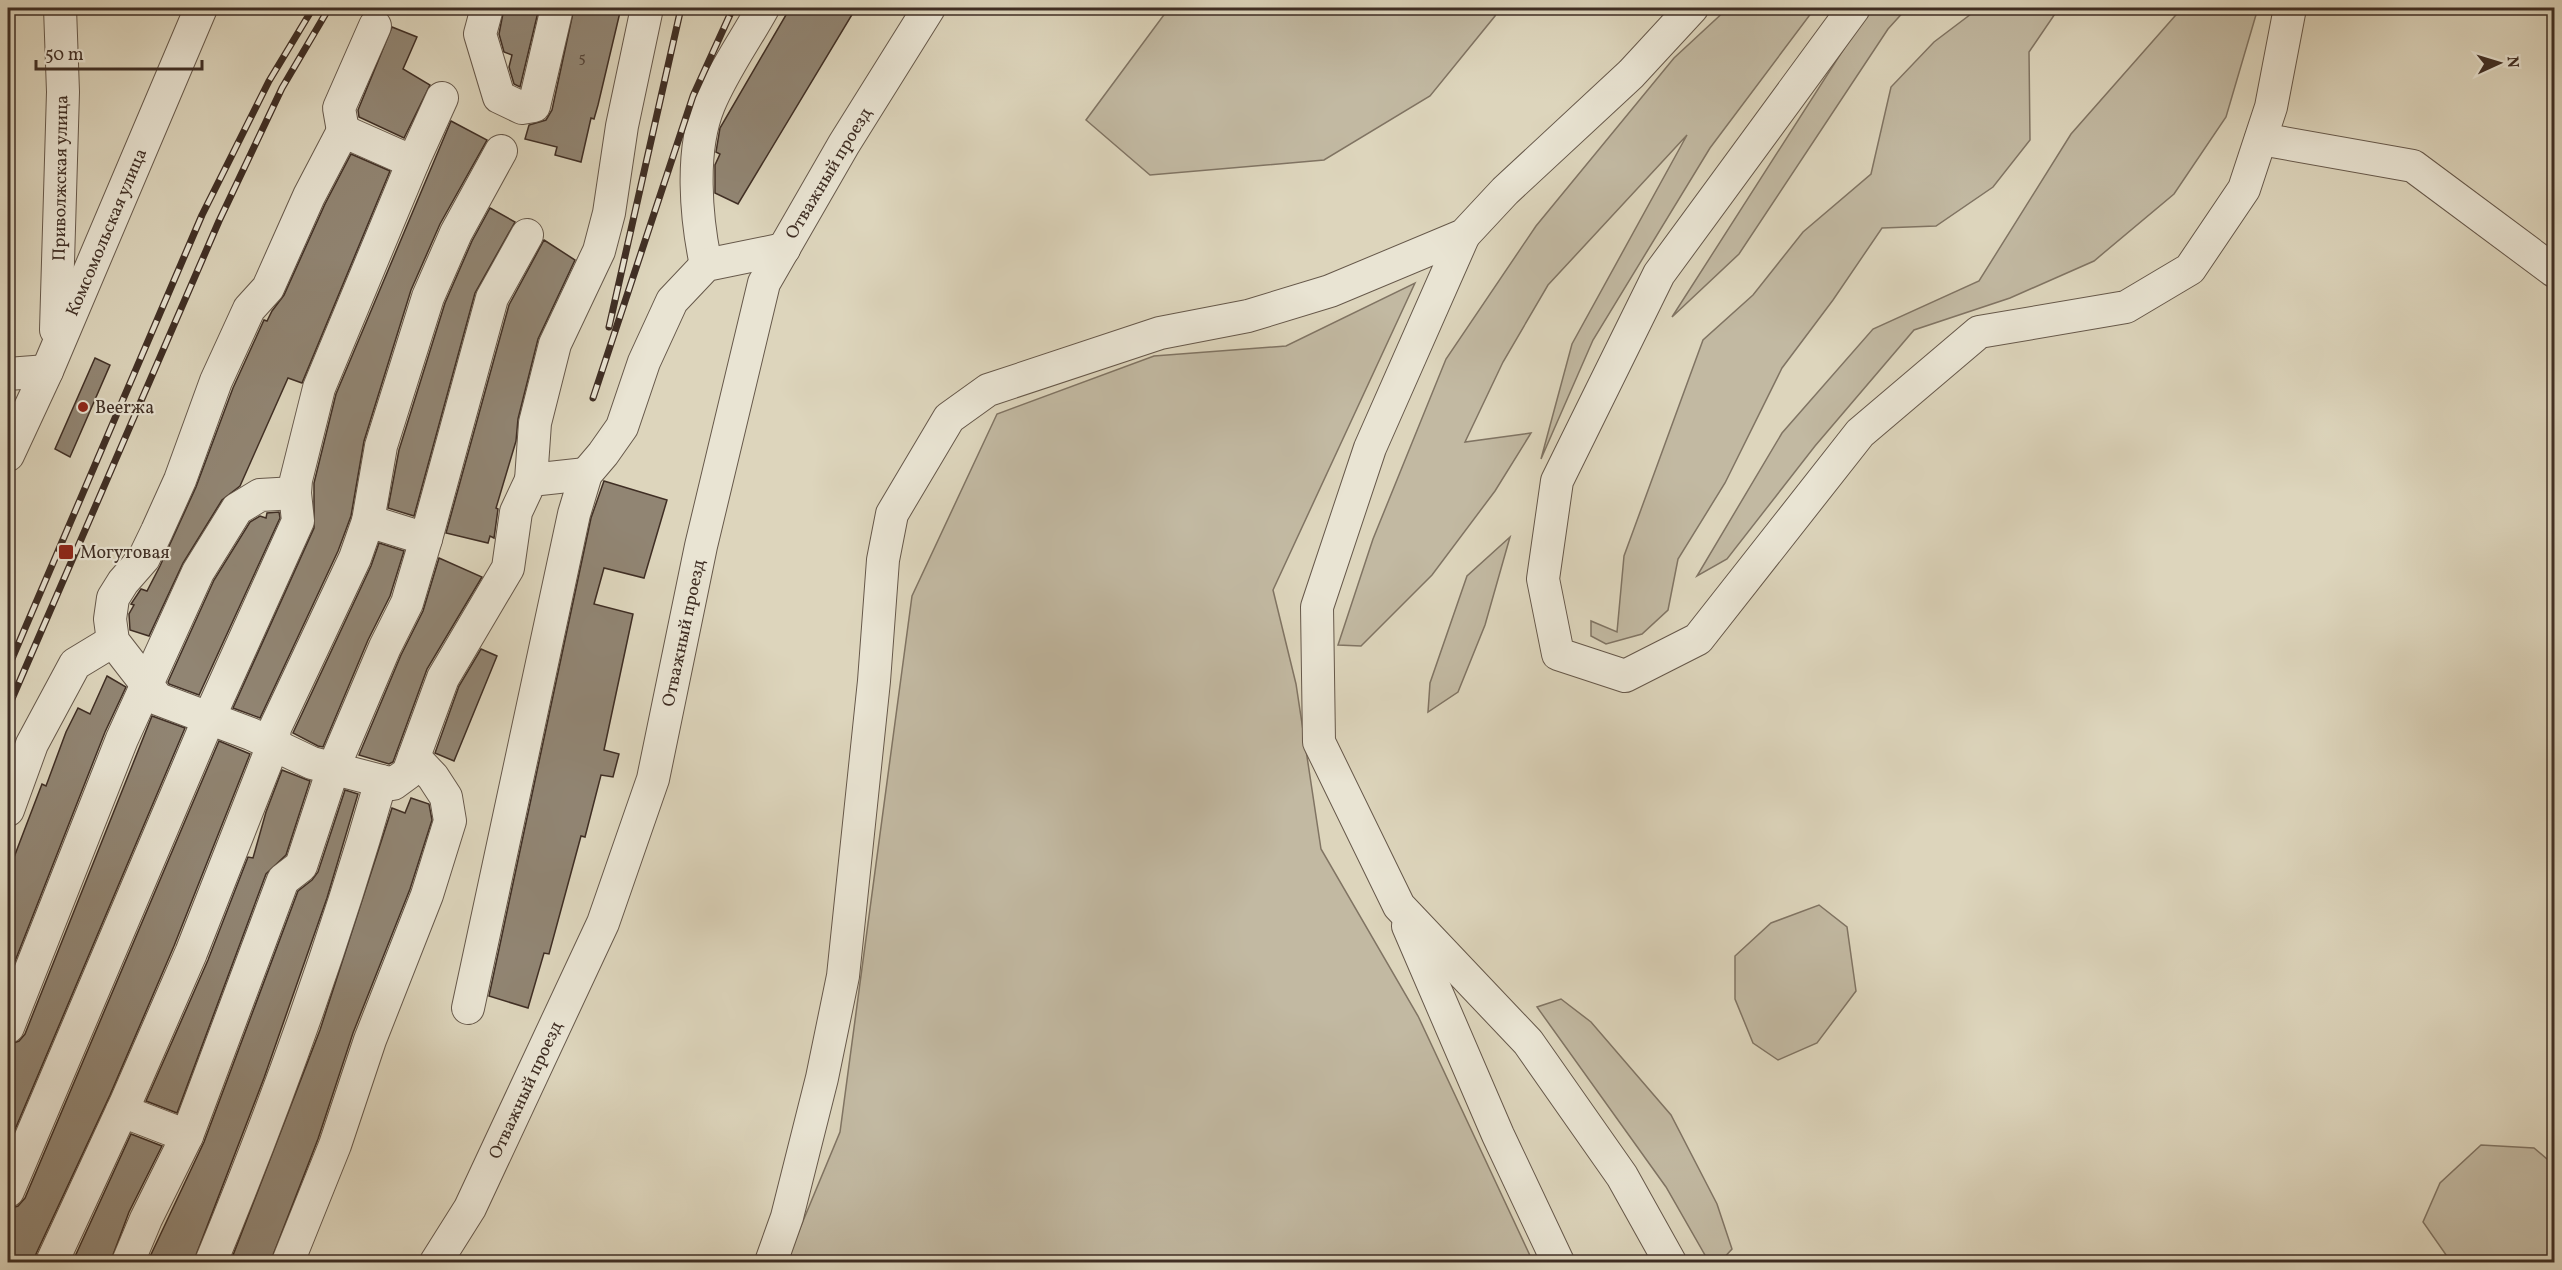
<svg xmlns="http://www.w3.org/2000/svg" width="2562" height="1270" font-family="Vollkorn,serif">
	<style>
		.green { fill: #c2b9a2; stroke: #807463; stroke-width: 1.5 }
		.building { fill: #918573; stroke: #3f2e24; stroke-width: 1.5 }
		.lines { fill: none; stroke-linecap: round; stroke-linejoin: round }
		.minor-casing { stroke: #66584a; stroke-width: 34 }
		.minor { stroke: #e9e4d3; stroke-width: 32 }
		.rail-casing { stroke: #3f2e24; stroke-width: 7 }
		.rail { stroke: #e9e4d3; stroke-width: 4.5; stroke-dasharray: 14; stroke-linecap: butt }
		.poi-dot { fill: #8f2418; stroke: #e9e4d3; stroke-width: 2 }
		.labels { text-anchor: middle; stroke-width: 4.5; stroke-linejoin: round; paint-order: stroke }
		.number-label { font-size: 15px; fill: #544438 }
		.street-label { font-size: 18px; fill: #3f2e24; stroke: #e9e4d3 }
		.poi-label { font-size: 18px; fill: #3f2e24; stroke: #e9e4d3; text-anchor: start }
	</style>
	<rect width="100%" height="100%" fill="#ddd5bc"/>
	<filter id="stains"><feTurbulence type="fractalNoise" baseFrequency=".00333" numOctaves="4"/><feColorMatrix values="0 0 0 0 .2 0 0 0 0 .09 0 0 0 0 .02 0 0 0 .5 -.17"/></filter>
	<radialGradient id="worn" r=".72"><stop offset=".6" stop-color="#630" stop-opacity="0"/><stop offset="1" stop-color="#630" stop-opacity=".3"/></radialGradient>
	<g class="green">
		<polygon points="1169,8 1498,8 1495,16 1430,96 1324,160 1150,175 1086,120"/>
		<polygon points="1728,8 1815,8 1710,148 1593,340 1541,459 1572,344 1687,135 1548,285 1503,362 1465,442 1531,433 1495,491 1432,575 1361,646 1338,645 1373,539 1446,359 1536,226 1674,58"/>
		<polygon points="1870,8 1907,8 1888,29 1739,254 1672,317"/>
		<polygon points="1979,8 2059,8 2029,52 2030,140 1993,187 1936,226 1882,228 1833,300 1782,368 1725,483 1678,559 1668,610 1642,634 1606,644 1591,636 1591,621 1617,632 1624,556 1703,340 1753,295 1803,232 1871,174 1891,87 1934,42"/>
		<polygon points="2182,8 2258,8 2226,117 2174,194 2094,261 2010,298 1914,330 1815,446 1727,559 1697,576 1782,433 1873,329 1979,281 2071,134"/>
		<polygon points="1415,283 1273,590 1296,684 1321,849 1418,1016 1533,1262 786,1262 840,1132 912,596 997,414 1154,356 1286,346"/>
		<polygon points="1510,537 1485,625 1458,692 1428,712 1430,683 1467,576"/>
		<polygon points="1819,905 1847,927 1856,991 1817,1043 1778,1060 1753,1043 1735,999 1735,956 1771,923"/>
		<polygon points="1561,999 1591,1022 1671,1115 1717,1204 1732,1249 1720,1262 1709,1262 1666,1187 1537,1007"/>
		<polygon points="2481,1145 2534,1148 2554,1165 2554,1262 2451,1262 2423,1222 2440,1183"/>
	</g>
	<g class="building">
		<polygon points="504,8 539,8 520,87 514,84 509,67 512,55 504,52 499,34"/>
		<polygon points="574,8 621,8 598,105 594,119 591,118 581,162 555,155 557,147 525,139 529,125 546,120 552,110"/>
		<polygon points="790,8 856,8 738,204 715,193 715,165 720,154 716,152 720,128"/>
		<polygon points="392,27 417,37 403,69 430,85 404,138 359,117 358,110"/>
		<polygon points="451,121 487,140 440,224 411,290 364,441 351,516 338,551 260,718 233,708 314,528 314,483 336,394"/>
		<polygon points="351,154 390,171 302,383 288,378 240,486 222,500 183,563 149,636 130,630 129,614 134,605 131,604 141,589 147,591 160,566 196,487 233,388 264,320 267,321 272,311 284,295 325,204"/>
		<polygon points="490,208 515,222 475,293 414,516 388,508 399,450 445,303 472,241"/>
		<polygon points="544,240 575,260 538,339 518,419 516,441 496,508 498,509 494,538 490,536 488,543 446,533 509,305"/>
		<polygon points="95,358 110,365 70,457 55,449"/>
		<polygon points="604,481 667,500 644,578 604,568 594,604 633,614 604,750 619,754 613,777 601,775 585,837 581,836 549,954 544,953 528,1008 489,996 591,518"/>
		<polygon points="279,512 280,518 199,695 169,684 168,682 214,580 250,522 260,516 266,518 267,513"/>
		<polygon points="379,543 404,551 390,596 368,640 323,747 318,746 293,733 371,566"/>
		<polygon points="439,558 482,577 427,669 393,762 389,764 359,755 401,655 423,611"/>
		<polygon points="481,649 497,656 454,761 435,753 459,686"/>
		<polygon points="107,676 126,687 105,732 8,979 8,873 42,784 46,786 66,732 78,708 90,714"/>
		<polygon points="152,716 185,728 8,1146 8,1045 19,1041 25,1034"/>
		<polygon points="219,741 250,754 174,946 110,1095 36,1254 34,1263 8,1263 8,1209 18,1206 25,1198"/>
		<polygon points="282,770 310,781 286,855 266,874 177,1113 146,1101 208,960 248,857 253,858 266,812"/>
		<polygon points="345,790 358,794 327,898 264,1078 193,1263 147,1263 204,1142 298,891 312,880 318,872"/>
		<polygon points="411,798 429,804 432,820 410,889 353,1033 318,1139 270,1263 230,1263 320,1030 392,808 405,813"/>
		<polygon points="131,1134 162,1146 129,1212 110,1263 72,1263"/>
	</g>
	<g class="lines">
		<g class="minor-casing">
			<g id="minor">
				<polyline points="487,8 480,34 499,97 522,108 534,106 557,8"/>
				<polyline points="1854,8 1659,274 1557,481 1543,579 1558,654 1625,676 1698,639 1860,433 1979,332 2126,307 2190,269 2244,189 2271,107 2290,8"/>
				<polyline points="442,98 413,162 343,131 309,196 268,288 249,309 216,381 180,480 157,531 144,558 123,582 113,598 110,619 113,641 158,699 251,734 312,763 393,784 408,773 443,678 508,568 516,512 531,480 586,474"/>
				<polyline points="343,131 339,108 375,26"/>
				<polyline points="2261,139 2413,166 2554,271"/>
				<polyline points="1464,235 1370,448 1317,607 1319,742 1399,906 1528,1042 1622,1176 1670,1262"/>
				<path d="M 706,265 C 696,218 690,151 709,105 C 723,71 746,39 763,8"/>
				<polyline points="56,330 63,92 60,8"/>
				<polyline points="8,374 47,371"/>
				<polyline points="8,455 47,371 201,8"/>
				<polyline points="531,480 535,423 555,344 599,251 609,213 622,126 647,8"/>
				<polyline points="368,521 426,539 492,298 527,235"/>
				<polyline points="8,810 32,744 75,664 113,641"/>
				<polyline points="1408,926 1498,1135 1558,1262"/>
				<polyline points="468,1008 574,514 586,474 603,454 622,427 644,362 672,301 706,265 784,249"/>
				<polyline points="8,1027 122,739 198,572 237,509 260,495 295,493"/>
				<polyline points="122,1111 187,1136 283,880 301,866 333,769 385,647 407,603 426,539"/>
				<polyline points="8,1191 209,718 298,521 295,493 296,480 319,388 413,162"/>
				<polyline points="52,1262 126,1102 191,953 273,745 275,728 355,558 368,521 381,446 428,297 456,233 501,151"/>
				<polyline points="128,1262 146,1219 187,1136"/>
				<path d="M 211,1262 C 276,1105 334,945 381,781"/>
				<polyline points="288,1262 335,1145 370,1040 427,895 450,821 446,797 433,777 414,757"/>
				<polyline points="436,1262 470,1208 603,923 653,779 701,546 764,283 844,144 929,8"/>
				<polyline points="771,1262 787,1217 822,1078 843,976 874,681 883,560 892,514 949,418 988,390 1160,333 1248,316 1330,291 1464,235 1505,191 1631,74 1692,8"/>
			</g>
		</g>
		<use href="#minor" class="minor"/>
		<g class="rail-casing">
			<g id="rail">
				<polyline points="609,327 681,8"/>
				<polyline points="593,398 693,96 733,8"/>
				<polyline points="8,668 202,215 269,81 313,8"/>
				<polyline points="8,708 219,221 282,88 329,8"/>
			</g>
		</g>
		<use href="#rail" class="rail"/>
	</g>
	<g class="poi-dot">
		<circle cx="83" cy="407" r="6"/>
		<rect x="58" y="544" width="16" height="16" rx="3"/>
	</g>
	<g class="labels">
		<g class="number-label">
			<text x="582" y="62">5</text>
		</g>
		<g class="street-label">
			<text transform="translate(828 173) rotate(-59)" y="6">Отважный проезд</text>
			<text transform="translate(60 178) rotate(-89)" y="6">Приволжская улица</text>
			<text transform="translate(106 232) rotate(-67)" y="6">Комсомольская улица</text>
			<text transform="translate(683 633) rotate(-78)" y="6">Отважный проезд</text>
			<text transform="translate(525 1090) rotate(-65)" y="6">Отважный проезд</text>
		</g>
		<g class="poi-label">
			<text x="95" y="413">Beerжа</text>
			<text x="80" y="558">Могутовая</text>
		</g>
	</g>
	<rect width="2562" height="1270" fill="none" stroke="#ddd5bc" stroke-width="30"/>
	<rect x="9" y="9" width="2544" height="1252" fill="none" stroke="#3f2e24" stroke-width="3"/>
	<rect x="15" y="15" width="2532" height="1240" fill="none" stroke="#3f2e24" stroke-width="1.5"/>
	<g transform="translate(2499 63) rotate(86)" stroke="#e9e4d3" stroke-width="4.5" paint-order="stroke">
	<path d="M0-4.5L10 22L0 15L-10 22Z" fill="#3f2e24"/>
	<text y="-9" font-size="16" font-weight="bold" text-anchor="middle" fill="#3f2e24">N</text>
	</g>
	<path d="M36 60v9h166v-9" fill="none" stroke="#3f2e24" stroke-width="3"/>
	<text x="45" y="60" font-size="18" fill="#3f2e24" stroke="#e9e4d3" stroke-width="4.5" paint-order="stroke">50 m</text>
	<rect width="100%" height="100%" filter="url(#stains)"/>
	<rect width="100%" height="100%" fill="url(#worn)"/>
</svg>
